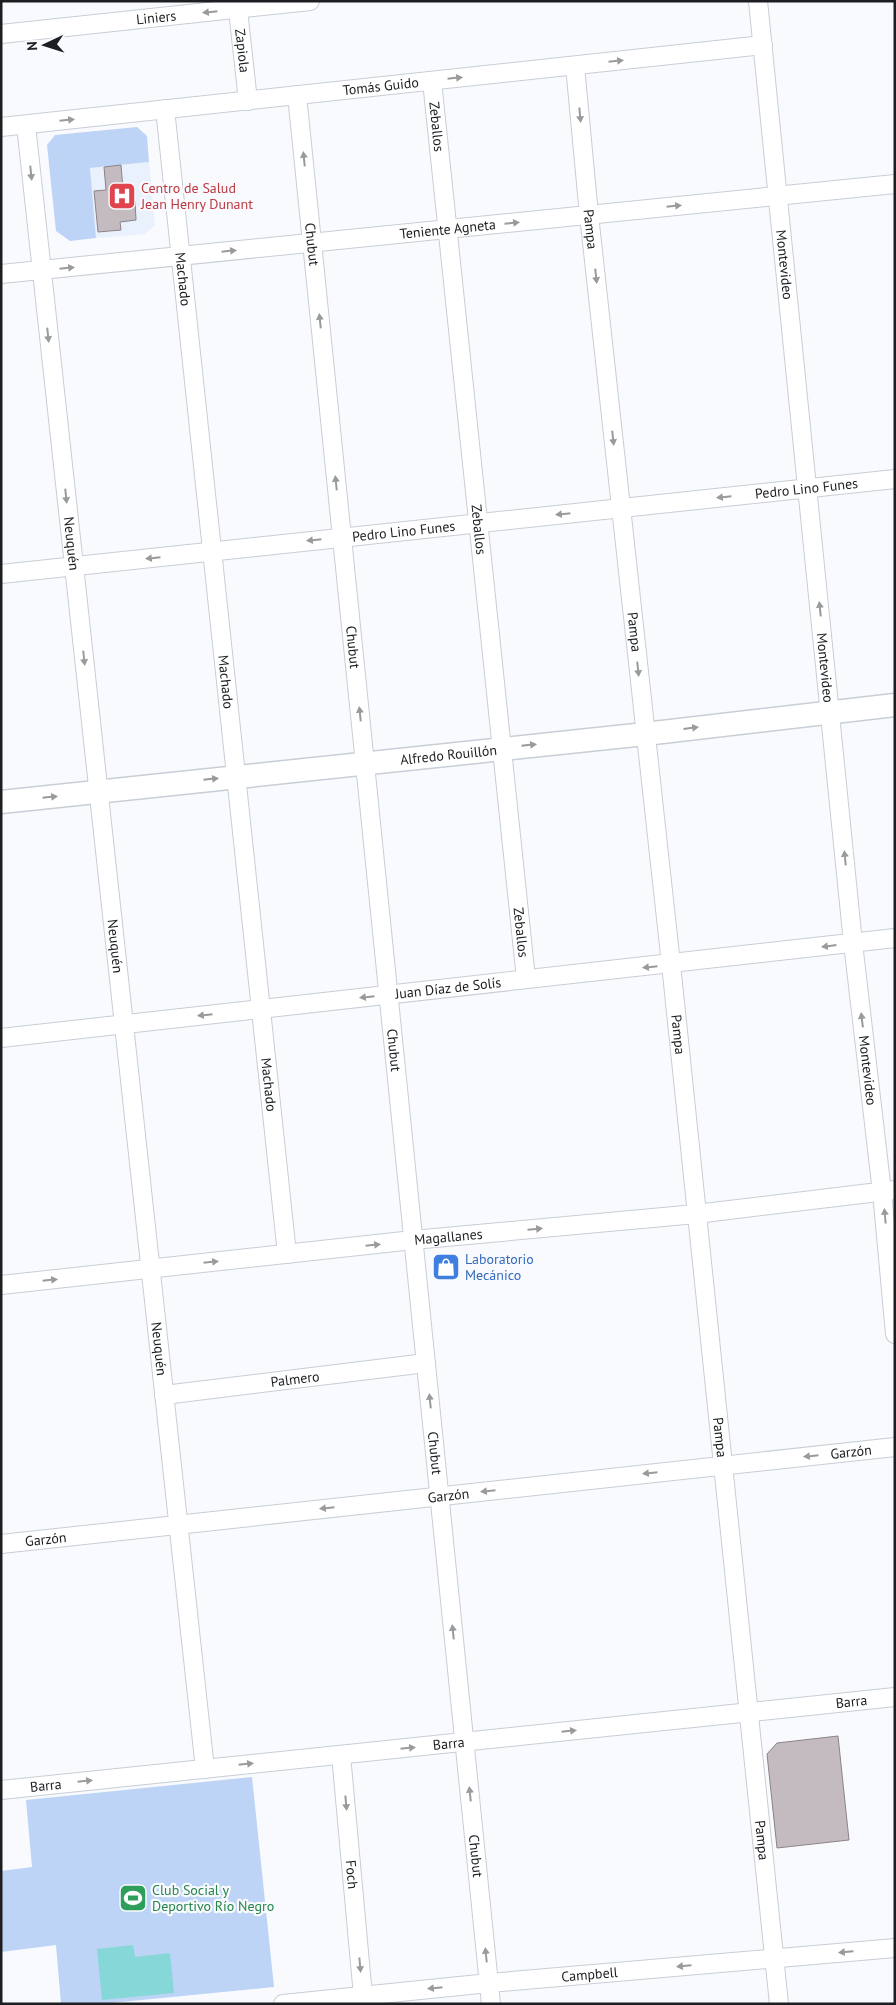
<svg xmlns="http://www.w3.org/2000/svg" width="896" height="2005" font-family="'PT Sans',sans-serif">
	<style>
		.built { fill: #e9f1fd }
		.green { fill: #bdd4f6 }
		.water { fill: #86d7d8 }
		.building { fill: #c4bbc0; stroke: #8b8388 }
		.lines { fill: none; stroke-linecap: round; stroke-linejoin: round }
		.minor-casing { stroke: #c8ced6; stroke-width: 20 }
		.tertiary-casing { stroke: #c8ced6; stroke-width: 25 }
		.minor { stroke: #fff; stroke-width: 18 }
		.tertiary { stroke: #fff; stroke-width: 22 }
		.oneway { fill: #999a9b }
		.labels { text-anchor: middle; stroke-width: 4.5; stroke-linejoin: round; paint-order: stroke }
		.street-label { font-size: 14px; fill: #1c1e21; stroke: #f8fafd }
		.health-label { font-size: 14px; fill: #be3a42; stroke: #f8fafd; text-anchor: start }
		.shop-label { font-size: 14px; fill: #366cbe; stroke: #f8fafd; text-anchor: start }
		.leisure-label { font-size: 14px; fill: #27864d; stroke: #f8fafd; text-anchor: start }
	</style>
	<rect width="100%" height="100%" fill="#f8fafd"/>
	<polygon class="built" points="149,162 155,225 145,234 96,238 90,168"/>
	<g class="green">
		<polygon points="137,127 147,136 149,162 90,168 96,238 70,241 56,231 47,145 55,135"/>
		<polygon points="252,1777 274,1987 101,2004 61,2004 56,1945 1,1952 1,1871 32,1867 26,1800"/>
	</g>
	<polygon class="water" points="133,1945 135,1957 170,1953 174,1993 102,2000 97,1949"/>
	<g class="building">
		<polygon points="121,165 124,202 135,201 136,220 120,222 121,230 98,232 94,191 106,190 104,167"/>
		<polygon points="838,1736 849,1840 777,1848 767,1754 777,1743"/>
	</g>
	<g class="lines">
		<g class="minor-casing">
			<g id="minor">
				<path id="s1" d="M 237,1 L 248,101"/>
				<path id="s2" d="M 758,1 L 853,943 L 882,1192 L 895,1334"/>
				<path id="s3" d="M 1,34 L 310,1"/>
				<path id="s4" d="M 575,66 L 589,215 L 671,964 L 779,2004"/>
				<path id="s5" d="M 432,81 L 526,979"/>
				<path id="s6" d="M 297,95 L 491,2004"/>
				<path id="s7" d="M 165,109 L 287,1254"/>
				<path id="s8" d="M 26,125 L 205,1769"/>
				<path id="s9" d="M 1,127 L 763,45"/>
				<path id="s10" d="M 1,274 L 895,184"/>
				<path id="s11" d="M 1,574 L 895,479"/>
				<path id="s12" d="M 1,1038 L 895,938"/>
				<path id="s13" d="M 1,1285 L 413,1240 L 696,1214 L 895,1190"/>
				<path id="s14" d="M 164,1395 L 426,1363"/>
				<path id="s15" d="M 1,1544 L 895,1447"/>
				<path id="s16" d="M 341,1755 L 363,1996"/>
				<path id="s17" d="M 1,1790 L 895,1697"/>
				<path id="s18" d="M 283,2004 L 489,1983 L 895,1948"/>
			</g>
		</g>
		<g class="tertiary-casing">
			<g id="tertiary">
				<path id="s19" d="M 1,802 L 645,734 L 895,705"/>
			</g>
		</g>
		<use href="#minor" class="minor"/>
		<use href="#tertiary" class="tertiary"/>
	</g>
	<defs><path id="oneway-solid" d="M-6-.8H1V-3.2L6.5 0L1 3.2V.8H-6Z" transform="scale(1.25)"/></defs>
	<g class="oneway">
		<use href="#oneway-solid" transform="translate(210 12) rotate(174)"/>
		<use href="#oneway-solid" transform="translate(616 61) rotate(-6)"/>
		<use href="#oneway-solid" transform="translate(455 78) rotate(-6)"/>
		<use href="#oneway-solid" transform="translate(580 115) rotate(85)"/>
		<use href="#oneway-solid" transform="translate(67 120) rotate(-6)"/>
		<use href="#oneway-solid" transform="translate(304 159) rotate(-96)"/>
		<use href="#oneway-solid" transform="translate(31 173) rotate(84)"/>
		<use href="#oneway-solid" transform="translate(674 206) rotate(-6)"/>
		<use href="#oneway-solid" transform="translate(512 223) rotate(-6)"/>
		<use href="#oneway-solid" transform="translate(229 251) rotate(-6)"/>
		<use href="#oneway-solid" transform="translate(67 268) rotate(-6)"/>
		<use href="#oneway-solid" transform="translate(596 276) rotate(84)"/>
		<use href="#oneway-solid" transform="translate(320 321) rotate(-96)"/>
		<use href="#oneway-solid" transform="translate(48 335) rotate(84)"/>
		<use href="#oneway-solid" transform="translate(613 438) rotate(84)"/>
		<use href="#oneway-solid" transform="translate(336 483) rotate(-96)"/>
		<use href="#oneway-solid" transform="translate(66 496) rotate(84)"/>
		<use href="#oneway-solid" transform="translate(724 497) rotate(174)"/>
		<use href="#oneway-solid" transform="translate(563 514) rotate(174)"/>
		<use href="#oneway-solid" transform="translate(314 540) rotate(174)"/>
		<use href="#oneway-solid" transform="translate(153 558) rotate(174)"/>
		<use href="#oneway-solid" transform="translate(820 609) rotate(-96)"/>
		<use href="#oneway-solid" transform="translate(84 658) rotate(84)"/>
		<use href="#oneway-solid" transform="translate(638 669) rotate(84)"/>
		<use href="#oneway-solid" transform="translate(360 714) rotate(-96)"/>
		<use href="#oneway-solid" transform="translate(691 728) rotate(-7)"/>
		<use href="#oneway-solid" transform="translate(529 745) rotate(-6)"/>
		<use href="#oneway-solid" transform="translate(211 779) rotate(-6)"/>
		<use href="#oneway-solid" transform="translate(50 797) rotate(-6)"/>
		<use href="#oneway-solid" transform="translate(845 858) rotate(-96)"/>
		<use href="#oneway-solid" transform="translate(829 946) rotate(173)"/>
		<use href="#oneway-solid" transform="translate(650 967) rotate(174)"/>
		<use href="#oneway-solid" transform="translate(367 997) rotate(174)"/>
		<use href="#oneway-solid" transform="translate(205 1015) rotate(174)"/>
		<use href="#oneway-solid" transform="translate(862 1020) rotate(-97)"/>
		<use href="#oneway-solid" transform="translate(885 1216) rotate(-95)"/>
		<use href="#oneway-solid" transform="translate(535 1229) rotate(-5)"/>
		<use href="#oneway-solid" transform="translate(373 1245) rotate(-6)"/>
		<use href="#oneway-solid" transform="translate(211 1262) rotate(-6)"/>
		<use href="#oneway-solid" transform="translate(50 1280) rotate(-6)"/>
		<use href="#oneway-solid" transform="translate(430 1401) rotate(-96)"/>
		<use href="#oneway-solid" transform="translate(811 1456) rotate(174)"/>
		<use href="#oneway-solid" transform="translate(650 1473) rotate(174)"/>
		<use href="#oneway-solid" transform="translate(488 1491) rotate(174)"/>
		<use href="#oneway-solid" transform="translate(327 1508) rotate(174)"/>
		<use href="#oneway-solid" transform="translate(453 1632) rotate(-96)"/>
		<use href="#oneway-solid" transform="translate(569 1731) rotate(-6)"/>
		<use href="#oneway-solid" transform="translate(408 1748) rotate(-6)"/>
		<use href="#oneway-solid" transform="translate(246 1764) rotate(-6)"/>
		<use href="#oneway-solid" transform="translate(85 1781) rotate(-6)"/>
		<use href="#oneway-solid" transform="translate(470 1794) rotate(-96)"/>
		<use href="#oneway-solid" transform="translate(346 1803) rotate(85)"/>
		<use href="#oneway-solid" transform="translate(846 1952) rotate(175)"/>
		<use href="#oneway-solid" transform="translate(486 1955) rotate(-96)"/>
		<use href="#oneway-solid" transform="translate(360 1965) rotate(85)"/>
		<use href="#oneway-solid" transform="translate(684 1966) rotate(175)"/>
		<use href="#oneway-solid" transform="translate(435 1988) rotate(174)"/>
	</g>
	<defs>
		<g id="hospital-square" transform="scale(1.4375)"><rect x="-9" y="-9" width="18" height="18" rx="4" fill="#e0444e" stroke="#f8fafd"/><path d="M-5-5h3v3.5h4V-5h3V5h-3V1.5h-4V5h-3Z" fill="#fff"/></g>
		<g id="shop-square" transform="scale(1.4375)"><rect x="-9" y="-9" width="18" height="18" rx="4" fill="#3f7fe0" stroke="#f8fafd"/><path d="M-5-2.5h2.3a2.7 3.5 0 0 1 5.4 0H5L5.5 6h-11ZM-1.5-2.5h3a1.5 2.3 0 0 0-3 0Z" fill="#fff"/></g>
		<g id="stadium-square" transform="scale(1.4375)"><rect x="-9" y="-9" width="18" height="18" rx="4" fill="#2e9e5b" stroke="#f8fafd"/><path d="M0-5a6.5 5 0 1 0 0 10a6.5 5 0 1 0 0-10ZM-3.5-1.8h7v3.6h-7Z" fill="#fff"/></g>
	</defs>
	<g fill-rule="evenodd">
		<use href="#hospital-square" x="122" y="196"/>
		<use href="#shop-square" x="446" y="1267"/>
		<use href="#stadium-square" x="133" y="1898"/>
	</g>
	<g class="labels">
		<g class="street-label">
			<text dy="5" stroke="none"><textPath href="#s3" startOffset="156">Liniers</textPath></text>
			<text dy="5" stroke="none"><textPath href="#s1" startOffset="50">Zapiola</textPath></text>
			<text dy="5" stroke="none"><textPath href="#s9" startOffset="382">Tomás Guido</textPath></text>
			<text dy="5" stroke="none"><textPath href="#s5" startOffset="46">Zeballos</textPath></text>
			<text dy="5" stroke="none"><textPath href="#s10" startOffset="449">Teniente Agneta</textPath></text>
			<text dy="5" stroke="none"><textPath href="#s4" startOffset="164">Pampa</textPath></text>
			<text dy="5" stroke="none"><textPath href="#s6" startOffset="150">Chubut</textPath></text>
			<text dy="5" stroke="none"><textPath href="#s2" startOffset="265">Montevideo</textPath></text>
			<text dy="5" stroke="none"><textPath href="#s7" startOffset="171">Machado</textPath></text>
			<text dy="5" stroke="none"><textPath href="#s11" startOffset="810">Pedro Lino Funes</textPath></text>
			<text dy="5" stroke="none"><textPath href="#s5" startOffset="451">Zeballos</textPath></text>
			<text dy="5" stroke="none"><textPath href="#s11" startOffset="405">Pedro Lino Funes</textPath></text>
			<text dy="5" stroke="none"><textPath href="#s8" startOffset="421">Neuquén</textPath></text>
			<text dy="5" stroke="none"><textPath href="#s4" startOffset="569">Pampa</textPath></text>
			<text dy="5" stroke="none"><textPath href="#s6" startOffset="555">Chubut</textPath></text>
			<text dy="5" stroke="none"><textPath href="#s2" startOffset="670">Montevideo</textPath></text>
			<text dy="5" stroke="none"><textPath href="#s7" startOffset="576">Machado</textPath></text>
			<text dy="5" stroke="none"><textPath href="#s19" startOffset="450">Alfredo Rouillón</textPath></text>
			<text dy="5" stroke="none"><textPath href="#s5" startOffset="856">Zeballos</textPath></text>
			<text dy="5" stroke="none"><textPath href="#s8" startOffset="826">Neuquén</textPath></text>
			<text dy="5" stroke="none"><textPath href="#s12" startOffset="450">Juan Díaz de Solís</textPath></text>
			<text dy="5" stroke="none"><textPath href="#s4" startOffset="974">Pampa</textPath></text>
			<text dy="5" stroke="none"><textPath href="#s6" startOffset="960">Chubut</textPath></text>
			<text dy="5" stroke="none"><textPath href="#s2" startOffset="1075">Montevideo</textPath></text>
			<text dy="5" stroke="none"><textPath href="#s7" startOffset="981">Machado</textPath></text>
			<text dy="5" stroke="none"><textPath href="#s13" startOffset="450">Magallanes</textPath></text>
			<text dy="5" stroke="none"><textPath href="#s8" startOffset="1231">Neuquén</textPath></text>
			<text dy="5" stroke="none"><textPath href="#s14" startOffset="132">Palmero</textPath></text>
			<text dy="5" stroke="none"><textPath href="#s4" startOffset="1379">Pampa</textPath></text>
			<text dy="5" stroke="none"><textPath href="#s15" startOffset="855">Garzón</textPath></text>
			<text dy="5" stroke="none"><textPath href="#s6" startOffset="1365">Chubut</textPath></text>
			<text dy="5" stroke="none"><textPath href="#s15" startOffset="450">Garzón</textPath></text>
			<text dy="5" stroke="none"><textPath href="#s15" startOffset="45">Garzón</textPath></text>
			<text dy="5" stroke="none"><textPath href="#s17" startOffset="855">Barra</textPath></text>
			<text dy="5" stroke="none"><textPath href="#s17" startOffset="450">Barra</textPath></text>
			<text dy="5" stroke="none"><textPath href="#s17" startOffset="45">Barra</textPath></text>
			<text dy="5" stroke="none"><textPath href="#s4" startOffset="1784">Pampa</textPath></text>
			<text dy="5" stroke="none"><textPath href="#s6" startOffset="1770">Chubut</textPath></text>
			<text dy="5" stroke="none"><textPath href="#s16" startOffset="120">Foch</textPath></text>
			<text dy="5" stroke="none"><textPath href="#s18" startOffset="308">Campbell</textPath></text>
		</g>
		<g class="health-label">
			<text x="141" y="193">Centro de Salud<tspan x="141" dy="16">Jean Henry Dunant</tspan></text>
		</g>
		<g class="shop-label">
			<text x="465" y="1264">Laboratorio<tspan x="465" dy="16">Mecánico</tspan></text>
		</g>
		<g class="leisure-label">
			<text x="152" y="1895">Club Social y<tspan x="152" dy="16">Deportivo Río Negro</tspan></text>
		</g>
	</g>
	<rect width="896" height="2005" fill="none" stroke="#1c1e21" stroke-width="5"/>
	<g transform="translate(45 45) rotate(266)" stroke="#f8fafd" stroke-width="4" paint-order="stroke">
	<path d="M0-4L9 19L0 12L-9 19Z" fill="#1c1e21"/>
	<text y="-8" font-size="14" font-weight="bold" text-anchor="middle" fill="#1c1e21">N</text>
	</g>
</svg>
